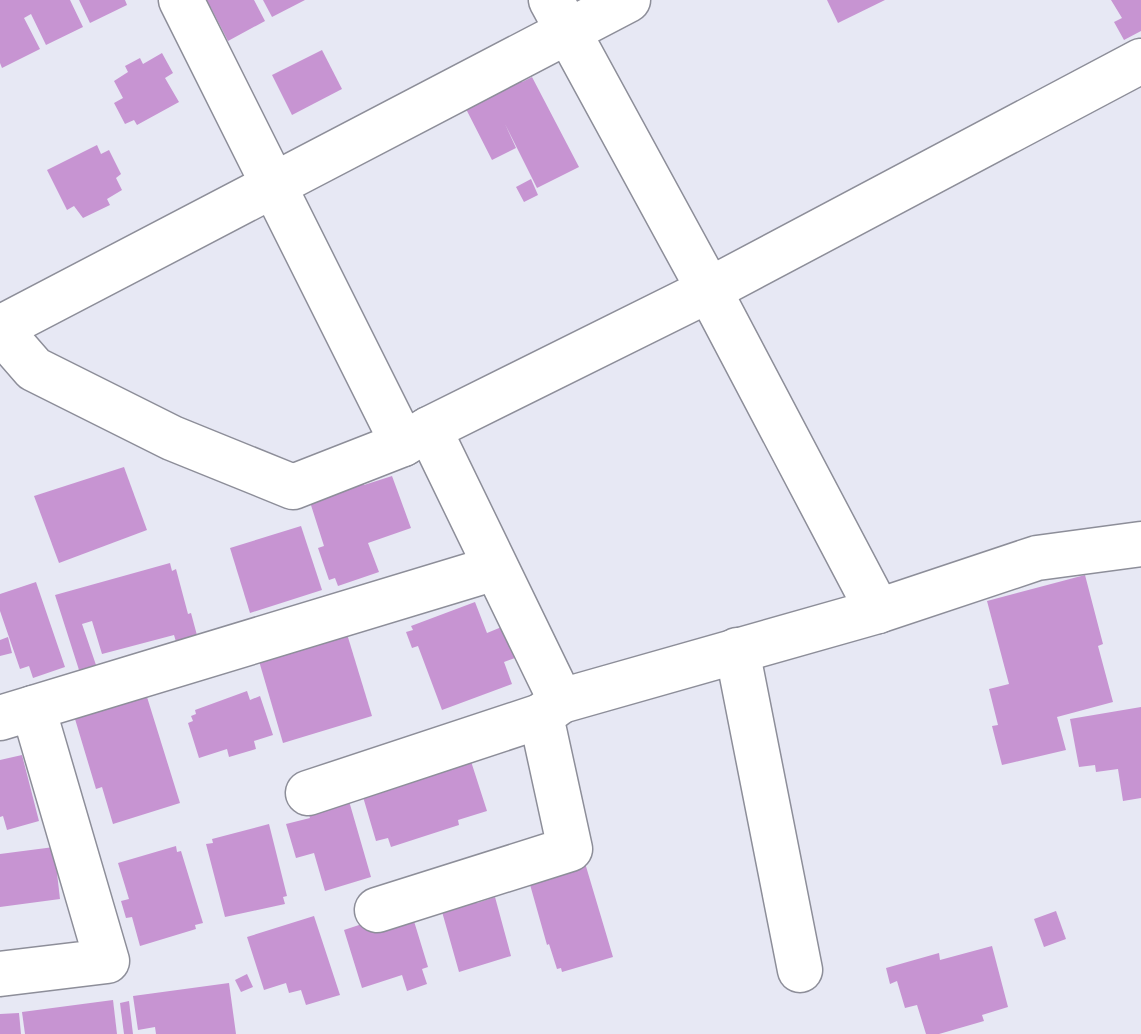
<svg xmlns="http://www.w3.org/2000/svg" width="1141" height="1034" font-family="'Exo 2',sans-serif">
	<style>
		.building { fill: #c794d2 }
		.lines { fill: none; stroke-linecap: round; stroke-linejoin: round }
		.minor-casing { stroke: #8d8e99; stroke-width: 47 }
		.minor { stroke: #fff; stroke-width: 44 }
	</style>
	<rect width="100%" height="100%" fill="#e7e8f4"/>
	<g class="building">
		<polygon points="0,0 70,0 83,27 46,45 31,14 24,18 40,49 2,68 0,63"/>
		<polygon points="79,0 125,0 127,5 90,23"/>
		<polygon points="201,0 254,0 265,21 228,41 211,8 206,10"/>
		<polygon points="263,0 305,0 272,17"/>
		<polygon points="827,0 885,0 838,23"/>
		<polygon points="1111,0 1141,0 1141,31 1124,40 1114,22 1122,18"/>
		<polygon points="322,50 342,89 292,115 272,75"/>
		<polygon points="162,53 173,73 165,78 179,102 137,125 134,120 125,124 114,103 123,98 114,81 128,72 125,66 140,58 143,64"/>
		<polygon points="532,77 579,167 537,188 505,124 516,148 492,160 465,107 520,78 522,82"/>
		<polygon points="97,145 101,154 109,150 121,174 116,178 122,190 107,199 110,205 83,218 74,206 67,210 47,170"/>
		<polygon points="531,179 538,195 524,202 516,187"/>
		<polygon points="124,467 147,530 59,563 34,496"/>
		<polygon points="361,475 364,485 392,476 411,528 368,543 379,572 338,586 335,578 329,580 318,548 324,546 310,502"/>
		<polygon points="301,526 322,590 250,613 230,548"/>
		<polygon points="170,563 172,571 176,569 188,614 191,613 198,639 177,645 174,635 102,654 92,621 82,624 96,665 79,670 55,595"/>
		<polygon points="1085,575 1103,644 1098,646 1113,702 1057,717 1066,750 1002,765 992,726 998,725 989,689 1009,684 987,601"/>
		<polygon points="36,582 65,667 33,678 29,666 20,669 0,611 0,594"/>
		<polygon points="475,602 487,633 504,626 515,658 504,662 512,684 442,710 418,646 412,648 406,632 413,630 411,626"/>
		<polygon points="347,634 372,716 283,743 259,661"/>
		<polygon points="8,637 12,653 0,656 0,640"/>
		<polygon points="247,691 250,700 260,696 273,735 254,741 256,749 229,757 227,749 199,758 188,723 193,721 191,716 196,714 195,710"/>
		<polygon points="147,697 180,803 113,824 102,787 96,789 75,719"/>
		<polygon points="1141,707 1141,798 1123,801 1118,769 1096,772 1095,765 1079,767 1070,719"/>
		<polygon points="468,752 487,811 458,820 459,825 391,847 388,838 376,841 361,790"/>
		<polygon points="22,755 39,821 7,830 3,816 0,817 0,760"/>
		<polygon points="349,801 371,877 325,891 314,853 296,858 286,824 310,818 308,812"/>
		<polygon points="269,824 287,896 283,897 285,904 225,917 206,844 213,843 212,839"/>
		<polygon points="176,846 177,852 181,851 203,923 195,925 196,929 140,946 132,917 126,918 121,901 129,899 118,863"/>
		<polygon points="54,847 60,899 0,907 0,854"/>
		<polygon points="585,863 613,957 562,972 561,968 557,969 549,944 547,945 529,881"/>
		<polygon points="474,892 477,903 495,897 511,956 459,972 439,901"/>
		<polygon points="410,908 428,967 422,969 427,984 407,991 402,975 362,988 344,930"/>
		<polygon points="1056,911 1066,939 1044,947 1034,919"/>
		<polygon points="314,916 340,995 306,1005 301,990 289,993 286,983 264,990 247,937"/>
		<polygon points="992,946 1008,1007 982,1015 984,1021 939,1034 926,1034 917,1005 905,1008 897,981 890,984 886,968 939,953 940,960"/>
		<polygon points="247,974 253,987 241,992 235,980"/>
		<polygon points="229,983 236,1034 156,1034 155,1027 138,1030 133,996"/>
		<polygon points="113,1000 117,1034 25,1034 22,1012"/>
		<polygon points="129,1001 133,1034 124,1034 120,1003"/>
		<polygon points="19,1013 21,1034 0,1034 0,1014"/>
	</g>
	<g class="lines">
		<g class="minor-casing">
			<g id="minor">
				<polyline points="181,0 403,444"/>
				<polyline points="551,0 709,290 878,611"/>
				<polyline points="0,328 628,0"/>
				<polyline points="0,330 34,369 172,438 293,487 403,444 429,429 709,290 1141,61"/>
				<polyline points="429,429 561,701 878,611 1037,558 1141,544"/>
				<polyline points="737,650 800,970"/>
				<polyline points="0,718 495,568"/>
				<polyline points="308,793 541,716"/>
				<polyline points="377,910 570,849 541,716 561,701"/>
				<polyline points="0,974 107,961 33,708"/>
			</g>
		</g>
		<use href="#minor" class="minor"/>
	</g>
</svg>
